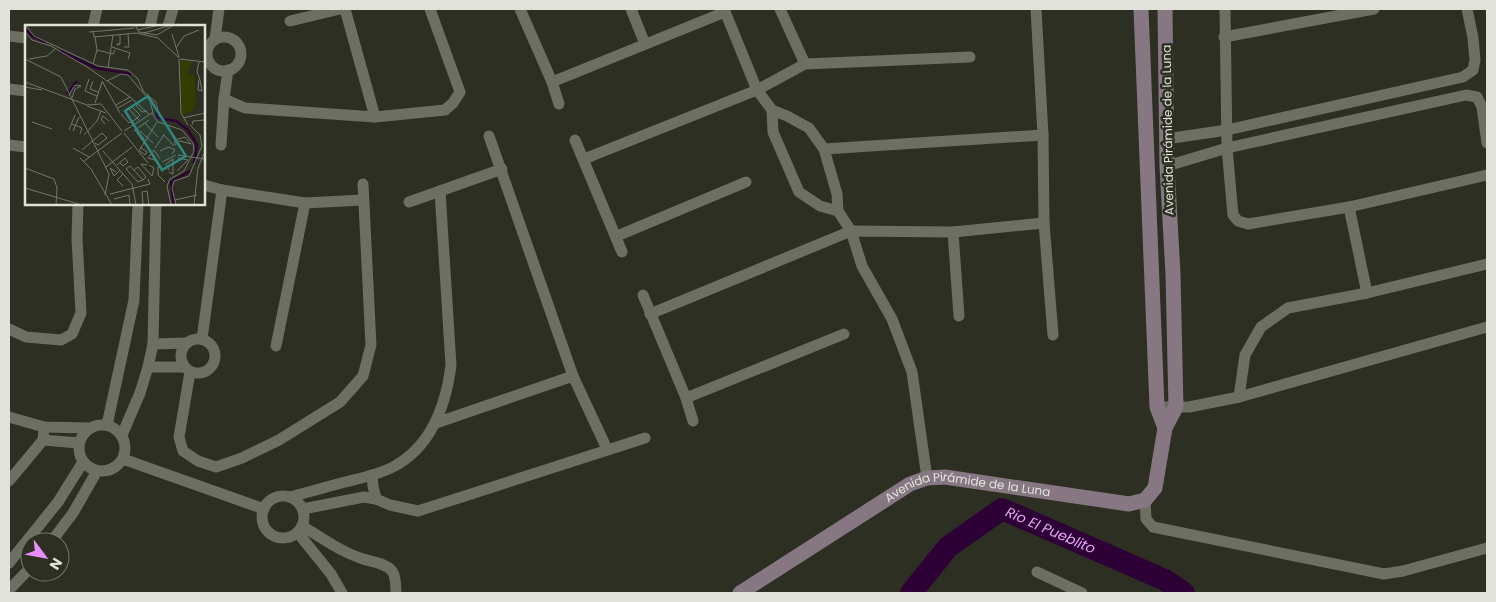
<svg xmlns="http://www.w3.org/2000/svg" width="1496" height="602" font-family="Poppins,sans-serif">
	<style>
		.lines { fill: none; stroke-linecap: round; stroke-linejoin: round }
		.river { stroke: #2d0136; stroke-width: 22 }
		.street { stroke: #6c6f61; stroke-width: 11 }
		.secondary { stroke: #867783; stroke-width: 15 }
		.labels { text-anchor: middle; stroke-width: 5; stroke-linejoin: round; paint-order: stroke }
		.street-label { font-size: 12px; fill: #e1e3db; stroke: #2c2f22 }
		.water-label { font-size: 14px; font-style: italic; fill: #e8a6f7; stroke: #2c2f22 }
		.inset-river { fill: none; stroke: #2d0136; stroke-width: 2.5 }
		.inset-road { fill: none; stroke: #74776c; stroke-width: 1 }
		.view { fill: #2e867e; fill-opacity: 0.15; stroke: #2e867e; stroke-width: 2.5 }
		.inset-edge { fill: none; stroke: #e1e3db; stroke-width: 2.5 }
	</style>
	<rect width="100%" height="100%" fill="#2c2f22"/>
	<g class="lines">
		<path class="river" id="s1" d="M 911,593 L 948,547 L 1002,509 L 1165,580 L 1184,593"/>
		<g class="street">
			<polyline points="345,9 375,117"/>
			<polyline points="520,9 552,82 559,104"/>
			<polyline points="631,9 645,44"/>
			<polyline points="724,9 757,90 772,110 787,116 809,128 824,149 837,194 838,211 851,231 862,266 892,319 912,372 927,478"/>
			<polyline points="780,9 805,64"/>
			<polyline points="1036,9 1043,135 1044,223 1053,335"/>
			<polyline points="1225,9 1227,148 1233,215 1238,221 1248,224 1349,207 1487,175"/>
			<polyline points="290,21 340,9"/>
			<polyline points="93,26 97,9"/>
			<polyline points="150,26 154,9"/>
			<polyline points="168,26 173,9"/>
			<polyline points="9,36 26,38"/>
			<polyline points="1224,37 1374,9"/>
			<circle cx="224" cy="54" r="17"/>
			<polyline points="215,39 219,9"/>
			<polyline points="552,82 725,12"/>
			<polyline points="9,89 26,91"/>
			<polyline points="224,99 245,108 375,117 445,110 453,103 460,92 430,9"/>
			<polyline points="772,110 773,132 799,192 820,206 838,211"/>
			<polyline points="489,136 573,376 607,449"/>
			<polyline points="1166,139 1227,130 1463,77 1473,70 1475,60 1473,38 1467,9"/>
			<polyline points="575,140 622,252"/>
			<polyline points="9,145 26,147"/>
			<polyline points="221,145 224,99 228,70"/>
			<polyline points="824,149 1043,135"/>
			<polyline points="584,159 757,90 805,64 970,57"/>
			<polyline points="1167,166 1227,148 1466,95 1477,97 1482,107 1487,143"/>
			<polyline points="204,185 222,190 305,203 363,200"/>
			<polyline points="409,202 502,169"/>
			<polyline points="1349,207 1367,293"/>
			<polyline points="953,232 959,316"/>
			<polyline points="617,236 746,182"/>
			<polyline points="643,295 686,398 693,421"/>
			<polyline points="650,314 851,231 953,232 1044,223"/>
			<polyline points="9,329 26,337 61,340 72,334 81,313 77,239 78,204"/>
			<circle cx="198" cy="356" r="17"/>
			<polyline points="202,339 222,190"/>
			<polyline points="153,344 186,343"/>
			<polyline points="276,346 305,203"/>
			<polyline points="148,367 184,367"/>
			<polyline points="190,372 179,437 183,451 198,461 216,467 242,458 279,440 340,402 363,376 371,345 363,184"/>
			<polyline points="1239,397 1245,355 1261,327 1288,308 1367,293 1487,264"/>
			<polyline points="686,398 844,334"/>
			<polyline points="1157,407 1189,407 1239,397 1487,327"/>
			<polyline points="9,417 44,427 89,428"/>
			<polyline points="436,423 573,376"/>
			<circle cx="102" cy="448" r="23"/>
			<polyline points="107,425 134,300 138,204"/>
			<polyline points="122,435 140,393 148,367 153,344 156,204"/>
			<polyline points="43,440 79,443"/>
			<polyline points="123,459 264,509"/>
			<polyline points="372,475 373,486 376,499"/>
			<polyline points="9,481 43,440 44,427"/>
			<circle cx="283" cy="517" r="21"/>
			<path d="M 290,497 C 308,492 327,487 345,482 C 361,478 378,475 393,467 C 431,447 446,405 451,365 L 440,191"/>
			<polyline points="1145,500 1146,519 1153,527 1384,574 1403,571 1487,548"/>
			<polyline points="303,509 364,497 376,499 390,505 418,511 645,438"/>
			<path d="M 302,526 C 322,538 341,552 363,559 C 372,562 386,563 392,571 C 396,576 396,587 396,593"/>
			<polyline points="298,533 331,574 342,593"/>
			<polyline points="51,542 73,513 97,471"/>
			<polyline points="9,563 58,502 83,462"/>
			<polyline points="1037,572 1082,593"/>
			<polyline points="9,590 30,568"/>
		</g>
		<g class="secondary">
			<polyline points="1141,9 1157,407 1165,428"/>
			<path id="s2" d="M 740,593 L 910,484 L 927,478 L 945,477 L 1129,504 L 1145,500 L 1155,488 L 1165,428 L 1176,407 L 1173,274 L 1167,166 L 1165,9"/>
		</g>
	</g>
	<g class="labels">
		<g class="street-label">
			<text transform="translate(1168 130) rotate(-91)" y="4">Avenida Pirámide de la Luna</text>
			<text dy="4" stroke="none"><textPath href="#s2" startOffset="259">Avenida Pirámide de la Luna</textPath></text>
		</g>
		<g class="water-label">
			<text dy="5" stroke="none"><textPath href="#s1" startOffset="178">Rio El Pueblito</textPath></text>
		</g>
	</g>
	<g transform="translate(25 25)">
		<rect width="180" height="180" fill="#2c2f22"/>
		<path d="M 155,35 L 168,36 L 162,49 L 169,49 L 171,74 L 169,85 L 157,90 Z" fill="#343c02"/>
		<path class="inset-river" d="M 0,3 L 7,11 L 20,17M 35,26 L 71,43 L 106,49M 42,69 L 52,56M 131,80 L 132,93 L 151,96 L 163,105 L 172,120 L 169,138M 149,180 L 146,157 L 165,146"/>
		<path class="inset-road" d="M 0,0 L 9,11 L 73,41 L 103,45 L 113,54 L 118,66 L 131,77 L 134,90M 110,0 L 114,7 L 132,10 L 149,0M 112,5 L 131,1M 0,7 L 7,15 L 26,21 L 62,42 L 105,72 L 124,89M 64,7 L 110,3M 68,7 L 69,12 L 112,8 L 133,13 L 154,33M 119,8 L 147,0M 147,9 L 154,32M 95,19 L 92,20 L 92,19 L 95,19 L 95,10M 87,22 L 105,28 L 103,34M 99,22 L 104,22 L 103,9M 151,23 L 159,11 L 174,5M 72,25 L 88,29 L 90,25M 0,34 L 36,52 L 84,149 L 80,170M 4,34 L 22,31 L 30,24M 154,34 L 156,88 L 163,100M 155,34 L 180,37M 68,39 L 72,25 L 70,12M 83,43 L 88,10M 64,54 L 60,66 L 72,71M 174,54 L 173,65 L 177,66 L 175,55 L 172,46 L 174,37M 68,56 L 65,64 L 73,67M 77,56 L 95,88M 82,56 L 96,49 L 103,50 L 125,76 L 128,88M 0,57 L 62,80 L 76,79 L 97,106M 0,62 L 17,65M 44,70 L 50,60 L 56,61 L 50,64 L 47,73M 70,78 L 77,57M 91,80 L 105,72M 62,81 L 81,88M 93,83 L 107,75M 96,89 L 104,98 L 111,94 L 115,90 L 107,82M 158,93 L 180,88M 114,95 L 104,84 L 110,79 L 117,87 L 122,86M 7,97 L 27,104M 120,98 L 133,112M 47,99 L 57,103 L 55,109M 80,99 L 76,94 L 78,91 L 84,96M 167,100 L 168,96 L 180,95M 44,105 L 50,90M 110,105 L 117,115 L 119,112M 48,106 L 54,92M 99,106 L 127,88 L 133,97 L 157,105 L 168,118 L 169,126 L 159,146 L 145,154M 109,106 L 124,95M 115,106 L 128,118M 99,108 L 123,138M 138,109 L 149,121M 59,110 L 72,96 L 76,86M 150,120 L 150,115 L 160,112 L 166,119 L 155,116 L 150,120M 48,123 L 64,132M 130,123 L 139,110M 57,125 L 77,108 L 82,113 L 73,120 L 70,118M 78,126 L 107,159 L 111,180M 114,126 L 132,97M 115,126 L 120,130 L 122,127 L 115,122M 135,126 L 144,122 L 150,125 L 147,129M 153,130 L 179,134M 55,133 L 66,144 L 87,180M 59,136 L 97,108M 133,136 L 123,133 L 129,125 L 135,134M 137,137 L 151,130M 92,140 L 100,133 L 103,137 L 98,141 L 95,138M 122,140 L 116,139 L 127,151 L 129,143 L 124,140M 81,142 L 107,122M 137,142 L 133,142 L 133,150 L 140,157M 0,143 L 29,154 L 32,163 L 31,180M 109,145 L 113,142 L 121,152 L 118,155 L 117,155 L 113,157 L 101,144 L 105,141 L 118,155M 144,145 L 141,139 L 148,134 L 148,149 L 144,147M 152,146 L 163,135 L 153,133M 91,147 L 85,143 L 89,151 L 95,145M 145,154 L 142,161 L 146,180M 98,161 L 92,155 L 98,149M 0,163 L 57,180M 85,169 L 125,159 L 123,154M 89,174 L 104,170 L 105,180M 150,175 L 172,170M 118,180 L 117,167 L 122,166 L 124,180M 151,180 L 147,163 L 149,156 L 164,151 L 177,121 L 175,110 L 165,100M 169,180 L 173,143 L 180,126"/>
		<path class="view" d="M 123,71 L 161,131 L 137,145 L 100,86 Z"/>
		<rect width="180" height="180" class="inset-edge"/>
	</g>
	<rect width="1496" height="602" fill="none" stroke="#e1e3db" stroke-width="20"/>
	<g transform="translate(45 557) rotate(122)"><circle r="24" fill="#2c2f22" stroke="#74776c"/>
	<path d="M0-4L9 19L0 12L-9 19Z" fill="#e98dfe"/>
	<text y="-8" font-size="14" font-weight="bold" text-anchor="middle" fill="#e1e3db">N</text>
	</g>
</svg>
